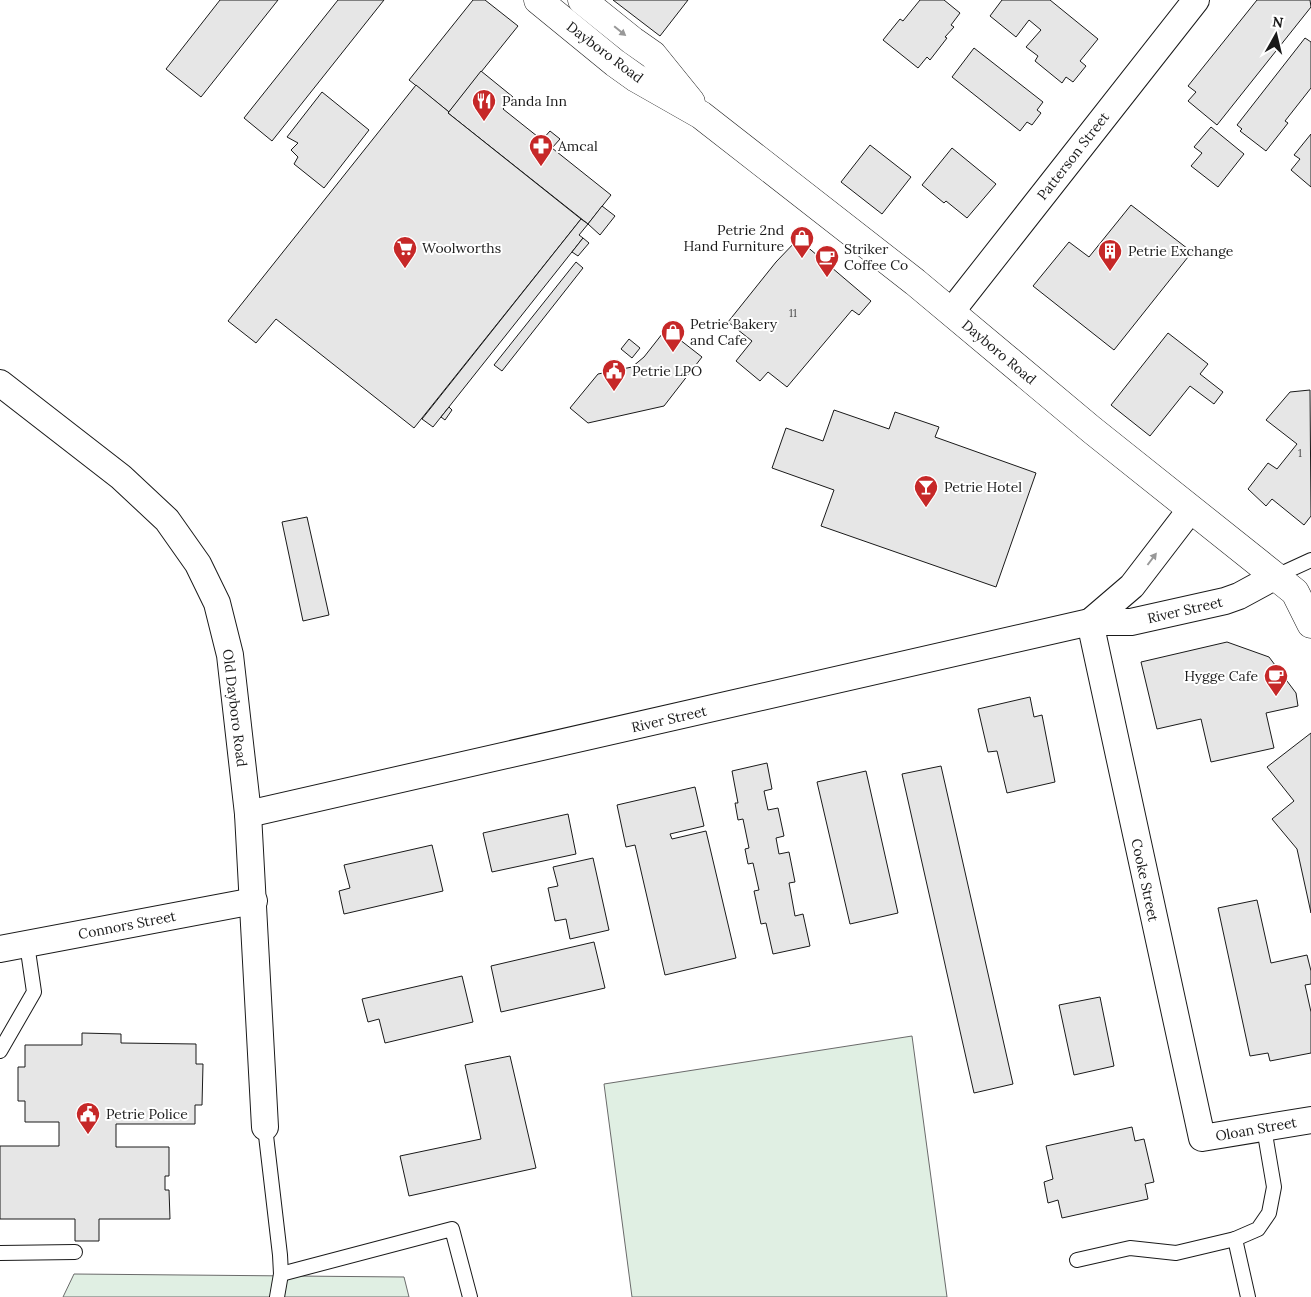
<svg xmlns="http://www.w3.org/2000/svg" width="1311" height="1297" font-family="Lora,serif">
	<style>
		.green { fill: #e0efe3; stroke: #6a6a6a }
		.building { fill: #e6e6e6; stroke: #1a1a1a }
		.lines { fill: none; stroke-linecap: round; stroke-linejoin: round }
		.lane-casing { stroke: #1a1a1a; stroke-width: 16 }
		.street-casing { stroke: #1a1a1a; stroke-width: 28 }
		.primary-casing { stroke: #1a1a1a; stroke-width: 29 }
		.lane { stroke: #fff; stroke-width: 14 }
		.street { stroke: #fff; stroke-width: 26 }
		.primary { stroke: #fff; stroke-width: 28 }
		.oneway { fill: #989898 }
		.labels { text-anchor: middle; stroke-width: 4; stroke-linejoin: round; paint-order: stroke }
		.number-label { font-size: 11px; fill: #4d4d4d }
		.street-label { font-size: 14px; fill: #1a1a1a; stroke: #fff }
		.poi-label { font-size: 14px; fill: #1a1a1a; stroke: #fff; text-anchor: start }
	</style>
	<rect width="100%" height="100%" fill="#fff"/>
	<g class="green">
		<polygon points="912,1036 947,1297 632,1297 604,1084"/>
		<polygon points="74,1274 404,1277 409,1297 63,1297"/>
	</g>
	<g class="building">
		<polygon points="220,0 278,0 201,97 166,69"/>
		<polygon points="338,0 384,0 272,141 244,118"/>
		<polygon points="473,0 485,0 518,26 449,112 409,80"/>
		<polygon points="613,0 688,0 660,36"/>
		<polygon points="920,0 944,0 960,13 951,25 954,27 945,37 947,38 930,60 927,57 918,68 883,40 900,19 903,21"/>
		<polygon points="1002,0 1050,0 1098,39 1080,61 1086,66 1073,82 1066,77 1062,83 1035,61 1038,56 1026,47 1041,30 1029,20 1016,37 990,16"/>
		<polygon points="1257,0 1310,0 1311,7 1217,125 1188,101 1196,92 1188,86"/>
		<polygon points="1305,38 1311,42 1311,88 1285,121 1288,123 1266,151 1240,131 1242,129 1237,125"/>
		<polygon points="974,48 1043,102 1037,110 1041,113 1032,125 1027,122 1020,131 952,77"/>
		<polygon points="481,71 513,97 503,109 611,195 588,224 448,113"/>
		<polygon points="416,85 449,112 448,113 581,219 414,428 276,319 256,343 228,321"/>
		<polygon points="322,92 369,130 324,188 294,164 298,157 291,150 298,143 287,137"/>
		<polygon points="1211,127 1244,154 1218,187 1191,166 1202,153 1194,147"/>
		<polygon points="550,131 560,139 552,148 542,140"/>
		<polygon points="1311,134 1311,187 1291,170 1300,159 1294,155"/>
		<polygon points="870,145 911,177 882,214 841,182"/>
		<polygon points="952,148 996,184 967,218 946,201 944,203 922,185"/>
		<polygon points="1131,205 1192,252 1114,350 1033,286 1069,242 1089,257"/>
		<polygon points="602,206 615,216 600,235 588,224"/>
		<polygon points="581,219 588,224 579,235 583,238 433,427 422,419"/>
		<polygon points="583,238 589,243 578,256 572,252"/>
		<polygon points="798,239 871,301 859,315 852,310 787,387 768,372 760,381 736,361 752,341 728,322 776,262"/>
		<polygon points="576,262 583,268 502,371 494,365"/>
		<polygon points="666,329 702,357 664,406 588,423 570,408 598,374 632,367 644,357"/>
		<polygon points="1168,333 1208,364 1200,374 1223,392 1214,404 1190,386 1150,436 1111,405"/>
		<polygon points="629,339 640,348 632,358 621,349"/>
		<polygon points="1310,390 1311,516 1304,525 1272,499 1266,506 1248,489 1268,463 1277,469 1297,444 1266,420 1290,392"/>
		<polygon points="449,407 452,410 445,420 441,417"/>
		<polygon points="834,410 889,429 895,412 939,427 935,437 1036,473 996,587 821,526 834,490 772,468 786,428 823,441"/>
		<polygon points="307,517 329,615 303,621 282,522"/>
		<polygon points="1227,642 1269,657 1296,693 1298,706 1266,713 1274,748 1211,762 1201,719 1157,729 1141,662"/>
		<polygon points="1030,697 1034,717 1042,715 1055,782 1007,793 997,751 988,752 978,709"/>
		<polygon points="1311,733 1311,913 1297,849 1272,819 1294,801 1267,767"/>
		<polygon points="767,763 772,789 764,791 768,810 778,808 784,836 776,838 779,854 789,852 795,882 789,883 795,916 803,914 810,946 773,954 766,923 761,924 754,891 759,890 753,863 748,864 745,849 749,848 743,819 738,820 735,803 738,803 732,771"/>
		<polygon points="941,766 1013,1084 974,1093 902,774"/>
		<polygon points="866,771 898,913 850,924 817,782"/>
		<polygon points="695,787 704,826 670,834 672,839 706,831 736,958 665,975 635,845 626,847 617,805"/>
		<polygon points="568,814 576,854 492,872 483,833"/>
		<polygon points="432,845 443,891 344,914 339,891 350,888 344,865"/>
		<polygon points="593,858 609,930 570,939 566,919 555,921 548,888 558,886 553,867"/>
		<polygon points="1257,900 1271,963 1307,955 1311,971 1311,984 1305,985 1311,1012 1311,1053 1270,1061 1268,1053 1250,1056 1218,908"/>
		<polygon points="594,942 605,988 501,1012 491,966"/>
		<polygon points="462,976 473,1022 385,1043 379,1019 368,1022 362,999"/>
		<polygon points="1100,997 1114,1066 1074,1075 1059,1005"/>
		<polygon points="82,1033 121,1034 121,1043 196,1044 196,1064 203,1064 202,1105 195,1105 195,1124 116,1124 116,1147 169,1147 169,1176 165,1176 165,1190 169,1190 170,1219 99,1219 99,1241 75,1241 75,1219 0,1219 0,1146 59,1146 59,1122 25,1122 25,1101 18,1101 18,1067 25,1067 25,1045 82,1045"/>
		<polygon points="510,1056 536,1168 409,1196 400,1156 481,1139 465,1065"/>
		<polygon points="1132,1127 1135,1141 1144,1139 1154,1182 1145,1184 1148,1199 1062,1218 1058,1200 1048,1203 1044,1182 1053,1179 1046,1146"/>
	</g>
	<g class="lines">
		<g class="lane-casing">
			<g id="lane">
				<polyline points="1274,577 1311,560"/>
				<polyline points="0,1051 34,992 27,944"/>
				<polyline points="265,1127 280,1255 281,1274 277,1297"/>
				<polyline points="0,1253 75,1252"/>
				<polyline points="1077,1260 1130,1248 1176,1253 1235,1239"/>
				<polyline points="281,1274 452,1229 470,1297"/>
				<polyline points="1248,1297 1235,1239 1258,1229 1269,1213 1274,1187 1264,1128"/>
			</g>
		</g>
		<g class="street-casing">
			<g id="street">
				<polyline points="951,312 1196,0"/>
				<polyline points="0,383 121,477 167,520 198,564 217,603 230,655 248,814 265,1127"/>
				<polyline points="1090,622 1202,1138 1311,1120"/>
				<polyline points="1090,622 1132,586 1191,509"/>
				<polyline points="248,814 1090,622 1131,622 1225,601 1239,596 1274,577"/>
				<polyline points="0,949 254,901"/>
			</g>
		</g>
		<g class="primary-casing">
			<g id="primary">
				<polyline points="538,0 615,63 636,78 701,115 915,282 1092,430 1295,592 1311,624"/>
				<polyline points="582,0 633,41 653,55 691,102"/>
			</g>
		</g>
		<use href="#lane" class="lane"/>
		<use href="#street" class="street"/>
		<use href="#primary" class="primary"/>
	</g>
	<defs><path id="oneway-solid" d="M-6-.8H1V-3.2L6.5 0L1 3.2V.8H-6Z" transform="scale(1.25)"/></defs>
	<g class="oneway">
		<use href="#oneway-solid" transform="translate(620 31) rotate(39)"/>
		<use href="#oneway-solid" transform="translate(1152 559) rotate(-53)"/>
	</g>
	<defs>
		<g id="restaurant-pin" transform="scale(1.25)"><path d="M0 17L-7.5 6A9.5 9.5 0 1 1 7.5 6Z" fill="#c62828" stroke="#fff"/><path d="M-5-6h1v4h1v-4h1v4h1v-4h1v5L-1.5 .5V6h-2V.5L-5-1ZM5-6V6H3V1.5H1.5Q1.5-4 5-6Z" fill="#fff"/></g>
		<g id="pharmacy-pin" transform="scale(1.25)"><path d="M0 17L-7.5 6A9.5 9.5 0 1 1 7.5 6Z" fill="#c62828" stroke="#fff"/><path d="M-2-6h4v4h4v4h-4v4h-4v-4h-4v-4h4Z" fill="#fff"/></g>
		<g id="shop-pin" transform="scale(1.25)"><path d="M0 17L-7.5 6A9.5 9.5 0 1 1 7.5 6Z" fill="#c62828" stroke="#fff"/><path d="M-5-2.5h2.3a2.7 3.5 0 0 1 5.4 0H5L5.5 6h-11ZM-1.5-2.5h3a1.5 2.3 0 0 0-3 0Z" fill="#fff"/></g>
		<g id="supermarket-pin" transform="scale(1.25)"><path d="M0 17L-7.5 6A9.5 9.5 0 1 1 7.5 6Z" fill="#c62828" stroke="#fff"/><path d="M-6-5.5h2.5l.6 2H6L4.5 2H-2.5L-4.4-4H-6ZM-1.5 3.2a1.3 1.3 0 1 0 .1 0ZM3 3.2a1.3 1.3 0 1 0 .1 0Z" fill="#fff"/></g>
		<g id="building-pin" transform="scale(1.25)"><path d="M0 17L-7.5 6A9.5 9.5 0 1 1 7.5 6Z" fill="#c62828" stroke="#fff"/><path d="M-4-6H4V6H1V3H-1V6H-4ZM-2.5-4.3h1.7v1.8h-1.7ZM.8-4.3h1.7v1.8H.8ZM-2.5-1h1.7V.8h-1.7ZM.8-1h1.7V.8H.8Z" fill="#fff"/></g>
		<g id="cafe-pin" transform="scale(1.25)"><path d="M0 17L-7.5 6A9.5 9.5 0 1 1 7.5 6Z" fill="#c62828" stroke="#fff"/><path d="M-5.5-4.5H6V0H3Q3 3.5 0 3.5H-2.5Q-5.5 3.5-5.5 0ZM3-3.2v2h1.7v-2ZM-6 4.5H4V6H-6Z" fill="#fff"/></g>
		<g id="civic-pin" transform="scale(1.25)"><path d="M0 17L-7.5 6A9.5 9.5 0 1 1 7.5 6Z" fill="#c62828" stroke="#fff"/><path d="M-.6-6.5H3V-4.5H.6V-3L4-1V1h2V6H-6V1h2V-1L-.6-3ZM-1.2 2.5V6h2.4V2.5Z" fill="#fff"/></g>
		<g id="bar-pin" transform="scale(1.25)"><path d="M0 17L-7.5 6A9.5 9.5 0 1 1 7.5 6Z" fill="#c62828" stroke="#fff"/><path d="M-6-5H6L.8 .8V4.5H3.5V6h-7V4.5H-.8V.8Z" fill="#fff"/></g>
	</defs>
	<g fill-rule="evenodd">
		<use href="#restaurant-pin" x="484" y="101"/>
		<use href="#pharmacy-pin" x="541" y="146"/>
		<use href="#shop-pin" x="802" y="238"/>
		<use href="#supermarket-pin" x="405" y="248"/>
		<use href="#building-pin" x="1110" y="251"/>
		<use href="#cafe-pin" x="827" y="257"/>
		<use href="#shop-pin" x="673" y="332"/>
		<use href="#civic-pin" x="614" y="371"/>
		<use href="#bar-pin" x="926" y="487"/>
		<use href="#cafe-pin" x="1276" y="676"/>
		<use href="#civic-pin" x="88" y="1114"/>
	</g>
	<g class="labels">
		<g class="number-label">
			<text x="793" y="317">11</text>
			<text x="1300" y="457">1</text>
		</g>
		<g class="street-label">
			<text transform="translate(605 52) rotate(37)" y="5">Dayboro Road</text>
			<text transform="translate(1073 156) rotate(-52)" y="5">Patterson Street</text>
			<text transform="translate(999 352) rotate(40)" y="5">Dayboro Road</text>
			<text transform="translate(1185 610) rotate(-13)" y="5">River Street</text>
			<text transform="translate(235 708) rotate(83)" y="5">Old Dayboro Road</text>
			<text transform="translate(669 719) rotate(-13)" y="5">River Street</text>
			<text transform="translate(1145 880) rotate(78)" y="5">Cooke Street</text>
			<text transform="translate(127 925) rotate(-11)" y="5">Connors Street</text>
			<text transform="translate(1256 1129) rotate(-10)" y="5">Oloan Street</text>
		</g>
		<g class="poi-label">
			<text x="502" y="106">Panda Inn</text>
			<text x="558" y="151">Amcal</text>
			<text x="784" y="235" text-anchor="end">Petrie 2nd<tspan x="784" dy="16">Hand Furniture</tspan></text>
			<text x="422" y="253">Woolworths</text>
			<text x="844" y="254">Striker<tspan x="844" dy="16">Coffee Co</tspan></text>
			<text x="1128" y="256">Petrie Exchange</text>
			<text x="690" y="329">Petrie Bakery<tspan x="690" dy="16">and Cafe</tspan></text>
			<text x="632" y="376">Petrie LPO</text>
			<text x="944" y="492">Petrie Hotel</text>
			<text x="1258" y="681" text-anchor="end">Hygge Cafe</text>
			<text x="106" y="1119">Petrie Police</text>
		</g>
	</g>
	<g transform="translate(1276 35) rotate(8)" stroke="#ffffff" stroke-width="4" paint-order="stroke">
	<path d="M0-4L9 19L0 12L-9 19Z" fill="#1a1a1a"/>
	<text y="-8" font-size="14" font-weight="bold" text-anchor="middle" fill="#1a1a1a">N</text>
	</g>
</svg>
